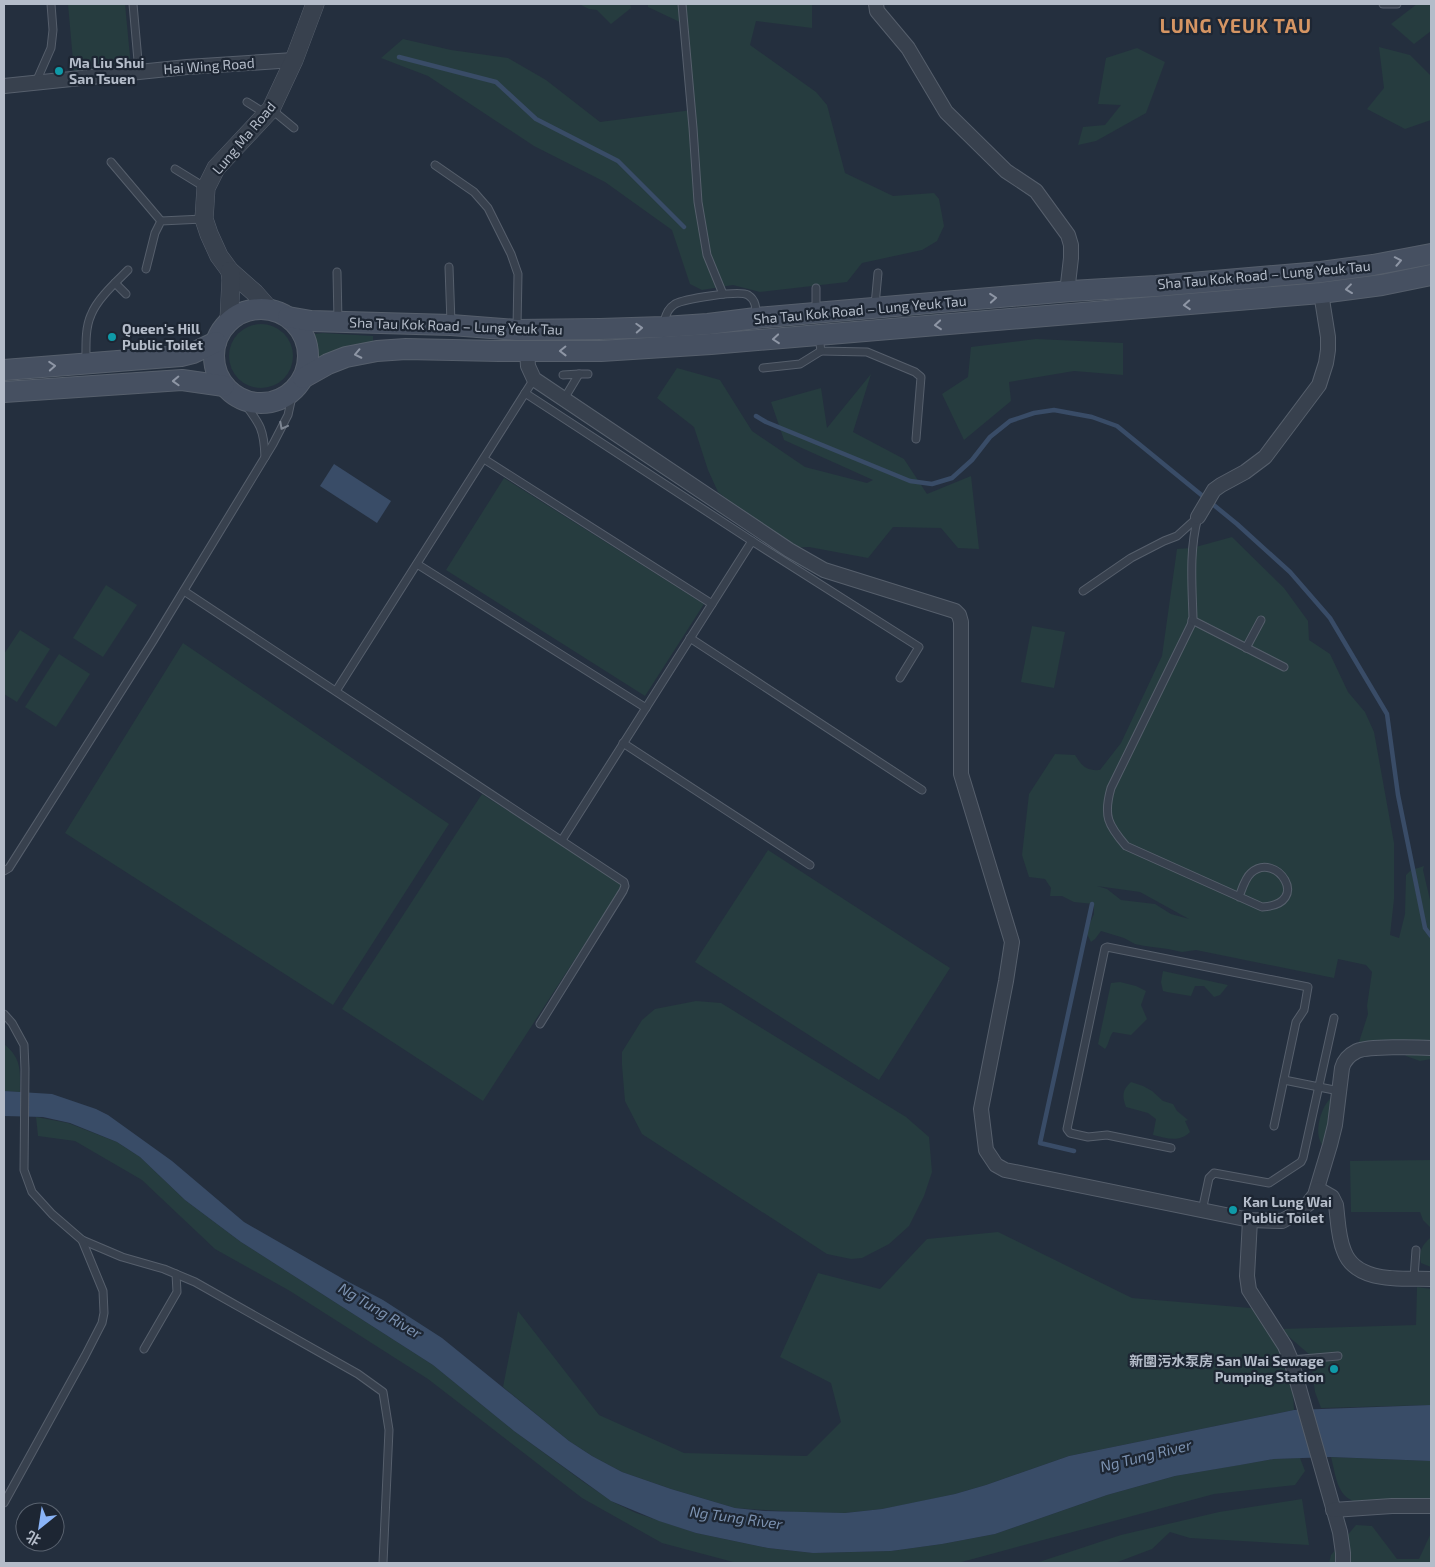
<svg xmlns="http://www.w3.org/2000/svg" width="1435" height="1567" font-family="'Exo 2','Noto Sans SC',sans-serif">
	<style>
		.green { fill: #263c3f; fill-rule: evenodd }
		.water { fill: #394c67 }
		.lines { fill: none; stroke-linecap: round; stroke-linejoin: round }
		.stream { stroke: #394c67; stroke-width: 4.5 }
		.service-casing { stroke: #565f6c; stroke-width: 9 }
		.minor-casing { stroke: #565f6c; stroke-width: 16 }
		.tertiary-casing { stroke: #565f6c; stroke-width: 19 }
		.secondary-casing { stroke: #565f6c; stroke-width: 22 }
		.service { stroke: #38414e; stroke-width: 7 }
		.minor { stroke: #38414e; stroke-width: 14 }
		.tertiary { stroke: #38414e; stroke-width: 18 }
		.secondary { stroke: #465061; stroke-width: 20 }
		.oneway { stroke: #8e96a5 }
		.oneway2 { stroke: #7c8592 }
		.culture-dot { fill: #0f9aa8; stroke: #1d2633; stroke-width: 2 }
		.labels { text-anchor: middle; stroke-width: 4.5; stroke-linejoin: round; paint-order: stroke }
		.poi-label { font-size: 14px; font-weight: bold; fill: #b4bcc9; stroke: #1d2633; text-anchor: start }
		.street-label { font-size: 14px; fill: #b4bcc9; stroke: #1d2633 }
		.water-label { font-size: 15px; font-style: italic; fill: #7c92b1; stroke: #1d2633 }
		.district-label { font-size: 19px; font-weight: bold; letter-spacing: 1px; fill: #d59563; stroke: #1d2633 }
	</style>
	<rect width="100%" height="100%" fill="#242f3e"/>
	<g class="green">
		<polygon points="68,4 125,4 131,67 74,72"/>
		<polygon points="579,4 630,4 631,8 611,24 597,10 589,9"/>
		<polygon points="648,4 812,4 812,28 756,21 750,45 816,92 827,105 845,173 893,196 934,193 939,199 944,226 937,241 922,250 862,263 847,282 760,292 733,285 702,290 690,284 672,230 605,182 534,146 428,76 381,58 403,39 451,50 508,58 546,80 600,122 692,110 684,24 648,7"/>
		<polygon points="1417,4 1431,4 1431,31 1414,44 1391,24"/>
		<polygon points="1379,47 1410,55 1431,76 1431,120 1405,129 1367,109 1384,88"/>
		<polygon points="1137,48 1165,62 1146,113 1096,141 1078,145 1083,127 1105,125 1121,105 1098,104 1106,58"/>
		<circle cx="261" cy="356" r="32"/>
		<polygon points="323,333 373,336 373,342 350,345 317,359 318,352 314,334"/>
		<polygon points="1036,339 1123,343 1123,375 1074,371 1009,382 1011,401 964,440 942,394 968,377 971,347"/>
		<polygon points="677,368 720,380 752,431 805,467 867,483 873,480 784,440 771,402 821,388 827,428 871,374 853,432 904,459 927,494 971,476 979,549 958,548 941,528 893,527 868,558 809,547 789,548 718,492 708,470 694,427 657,398"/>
		<polygon points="504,478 704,604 645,696 446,570"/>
		<path d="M 1232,537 L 1284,588 L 1308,621 L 1309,640 L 1330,654 L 1348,692 L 1365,712 L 1374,732 L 1394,843 L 1394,899 L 1390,935 L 1399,938 L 1405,914 L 1406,875 L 1411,870 L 1424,929 L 1431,938 L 1431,1059 L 1420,1061 L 1406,1056 L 1395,1045 L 1382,1041 L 1359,1042 L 1368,1014 L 1367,1006 L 1372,972 L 1366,965 L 1338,959 L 1334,978 L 1196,950 L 1182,952 L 1168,949 L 1145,946 L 1135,944 L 1124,938 L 1101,931 L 1095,939 L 1091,942 L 1086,932 L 1094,914 L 1094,904 L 1074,902 L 1062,896 L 1050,896 L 1051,888 L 1045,879 L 1029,877 L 1022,855 L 1029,794 L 1055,754 L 1075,755 C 1082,766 1086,771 1100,770 L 1121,743 L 1162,656 L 1177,549 L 1192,548 ZM 1097,886 L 1140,892 L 1189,919 L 1171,914 L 1155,904 L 1121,900 L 1107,889 Z"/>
		<polygon points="106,585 137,605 103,657 73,638"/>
		<polygon points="1032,626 1065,632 1054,688 1021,682"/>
		<polygon points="20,630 50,649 17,702 4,694 4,654"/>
		<polygon points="183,643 449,824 333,1005 65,833"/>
		<polygon points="59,654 90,674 56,727 25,707"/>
		<polygon points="482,794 623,885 483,1101 342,1009"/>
		<polygon points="768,850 950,968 879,1080 695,962"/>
		<polygon points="1424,866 1423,870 1431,904 1431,933 1426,927 1415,869"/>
		<polygon points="1163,971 1228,985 1220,995 1214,997 1204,986 1195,986 1191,996 1167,992 1163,991 1161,982"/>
		<path d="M 1120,982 L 1136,986 L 1146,991 L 1141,1005 L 1147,1019 L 1131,1035 L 1113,1032 C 1109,1037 1109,1044 1105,1049 L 1098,1044 L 1111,983 Z"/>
		<polygon points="696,1001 721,1003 906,1117 929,1137 932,1172 924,1196 909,1226 889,1244 862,1258 851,1259 827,1254 642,1134 625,1101 622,1065 622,1052 642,1020 655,1009"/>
		<path d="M 4,1044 C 22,1059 20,1070 20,1092 L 4,1091 Z"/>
		<path d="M 1131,1082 L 1143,1086 L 1152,1091 L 1163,1101 L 1173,1104 L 1177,1111 L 1188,1120 L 1185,1121 L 1190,1132 C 1179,1143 1166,1138 1153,1135 L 1156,1119 L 1148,1113 L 1126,1107 C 1122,1096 1122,1090 1131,1082 Z"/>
		<path d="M 1331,1098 L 1342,1110 L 1324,1149 C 1322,1146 1320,1141 1319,1138 C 1316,1125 1322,1106 1331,1098 Z"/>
		<polygon points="36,1117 68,1123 117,1142 140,1157 185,1200 241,1242 433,1365 514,1431 585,1483 613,1502 636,1513 696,1533 768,1548 813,1553 891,1551 942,1544 995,1534 1107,1495 1175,1476 1274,1459 1300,1458 1305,1471 1295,1485 1214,1494 958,1563 737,1563 662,1543 582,1498 428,1379 290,1291 215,1249 142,1180 75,1141 38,1136"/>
		<polygon points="1431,1160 1431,1228 1423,1220 1420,1212 1351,1212 1350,1161"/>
		<path d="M 1431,1231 L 1431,1267 L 1421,1263 C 1418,1253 1422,1245 1430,1238 Z"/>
		<polygon points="998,1232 1132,1298 1262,1309 1291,1360 1294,1410 1069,1456 986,1485 955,1494 918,1502 882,1509 845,1513 794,1512 735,1508 671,1489 622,1472 592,1456 569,1441 503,1387 518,1311 599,1415 684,1453 807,1456 841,1422 831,1383 780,1357 818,1273 880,1289 927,1239"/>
		<polygon points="1417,1287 1431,1289 1431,1405 1321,1408 1315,1392 1310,1355 1280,1329 1416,1325"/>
		<path d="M 1331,1457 L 1431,1461 L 1431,1502 L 1356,1502 C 1336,1496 1336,1475 1331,1457 Z"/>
		<polygon points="1302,1499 1309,1545 1190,1538 1170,1532 1152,1549 1115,1563 1036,1563 1121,1535 1219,1512"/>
		<polygon points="1356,1525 1372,1526 1397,1559 1419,1559 1431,1533 1431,1563 1329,1563 1331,1555"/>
	</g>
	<g class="water">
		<polygon points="334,464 391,501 377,523 320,486"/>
		<polygon points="4,1091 52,1094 96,1109 108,1115 172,1161 244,1222 345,1280 383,1300 442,1338 569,1441 592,1456 622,1472 671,1489 735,1508 764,1511 845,1513 882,1509 955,1494 986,1485 1069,1456 1294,1410 1431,1405 1431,1461 1331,1457 1274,1459 1240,1465 1175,1476 1107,1495 995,1534 942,1544 891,1551 813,1553 768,1548 696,1533 659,1521 611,1501 514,1431 433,1365 241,1242 185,1200 140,1157 117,1142 70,1123 43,1117 4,1116"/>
	</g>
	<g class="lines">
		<g class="stream">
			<polyline points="399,57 496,82 536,119 618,161 684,227"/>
			<polyline points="756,416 766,422 910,481 932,484 952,478 972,460 990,437 1010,421 1034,413 1054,410 1092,417 1117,426 1237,524 1290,572 1330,618 1387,714 1398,795 1425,928 1431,936"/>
			<polyline points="1074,1151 1040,1143 1092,904"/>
		</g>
		<g class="service-casing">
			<g id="service">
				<polyline points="133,4 139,72"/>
				<polyline points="682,4 693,128 698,202 707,255 723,294"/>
				<polyline points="1383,4 1397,4"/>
				<polyline points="36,82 51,48 53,30 51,4"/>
				<polyline points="247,102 266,114"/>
				<polyline points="271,109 294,128"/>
				<polyline points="111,162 161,221"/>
				<polyline points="435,165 474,192 488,208 511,254 518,274 517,327"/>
				<polyline points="175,169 206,188"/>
				<polyline points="449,267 451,323"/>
				<polyline points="146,269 155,233 161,221 203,219"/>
				<polyline points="337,272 338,321"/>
				<polyline points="115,283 126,294"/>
				<polyline points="875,305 878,273"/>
				<polyline points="816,310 816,288"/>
				<path d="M 663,324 C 666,316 667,309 675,304 C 684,299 739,290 748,295 C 756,300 756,308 756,316"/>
				<polyline points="819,337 821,351 867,352 915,372 921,377 916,439"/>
				<path d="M 86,361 C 86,346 85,328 91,315 C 97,299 116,282 128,270"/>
				<polyline points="763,368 800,364 821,351"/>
				<polyline points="579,374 588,374"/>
				<polyline points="563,375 579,374 564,399"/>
				<polyline points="525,393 752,541 919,647 900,678"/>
				<path d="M 242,400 C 259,423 264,427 265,457"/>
				<polyline points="484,459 712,604 562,840"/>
				<path d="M 1198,517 C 1189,550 1192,584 1193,618 L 1191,625 L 1111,788 C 1103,816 1108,825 1126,846 L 1262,907 C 1313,904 1276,850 1251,873 C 1245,878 1242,889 1239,897"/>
				<polyline points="417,564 646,708"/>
				<polyline points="184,591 624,882 625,886 623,891 540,1024"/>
				<polyline points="1083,591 1131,558 1164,541 1177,536 1198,517"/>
				<polyline points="712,604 752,541"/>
				<polyline points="1192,620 1284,667"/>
				<polyline points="690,638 922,790"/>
				<polyline points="1246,648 1261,620"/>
				<polyline points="336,691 534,379"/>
				<polyline points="623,743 810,865"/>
				<polyline points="4,871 9,868 153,641 273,444 288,415 293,392"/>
				<polyline points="4,1014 12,1023 24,1045 25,1069 24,1170 32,1192 52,1214 82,1240 122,1257 164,1269 195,1282 358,1374 383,1392 389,1430 383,1563"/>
				<polyline points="1284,1080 1339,1091"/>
				<polyline points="1171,1148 1107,1135 1088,1137 1070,1133 1067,1129 1105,948 1107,947 1308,987 1304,1010 1296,1022 1274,1126"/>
				<polyline points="1202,1211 1209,1178 1214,1173 1269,1183 1301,1162 1303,1158 1334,1018"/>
				<polyline points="1414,1278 1416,1250"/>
				<polyline points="144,1349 177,1292 176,1274"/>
				<polyline points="1291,1360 1338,1356"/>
				<polyline points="4,1503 85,1356 102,1323 104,1313 103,1291 82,1240"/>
			</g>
		</g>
		<g class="minor-casing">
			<g id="minor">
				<polyline points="876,4 877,11 908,48 946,112 1006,171 1036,191 1068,235 1071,245 1071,258 1068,284 1071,291"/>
				<polyline points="4,86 187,67 294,60"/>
				<path d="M 527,351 L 528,366 L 534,379 L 789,550 L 824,570 L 955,611 L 959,615 L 961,622 L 961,774 L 1012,942 L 1006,981 L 981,1109 L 986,1150 L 996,1165 L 1005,1170 L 1250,1220 L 1282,1221 L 1295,1214 L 1308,1204 L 1315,1195 L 1330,1145 L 1335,1125 L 1342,1068 C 1344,1060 1349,1055 1357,1051 C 1368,1046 1417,1047 1431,1048"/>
				<polyline points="1198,517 1214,490 1221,485 1245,472 1265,457 1319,385 1326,363 1328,350 1328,337 1321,293"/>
				<path d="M 1318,1189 L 1332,1197 L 1336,1205 C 1338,1220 1338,1237 1344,1251 C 1356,1284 1403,1278 1431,1279"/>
				<polyline points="1250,1220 1247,1276 1249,1290 1285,1346 1291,1360 1340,1532 1343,1553 1343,1563"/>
				<polyline points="1333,1510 1392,1506 1431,1506"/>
			</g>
		</g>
		<g class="tertiary-casing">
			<g id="tertiary">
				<polyline points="270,310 255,293 230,271 219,256 209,234 204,219 206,188 216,168 271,109 294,60 315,4"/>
				<polyline points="229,321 231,280 230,271"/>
			</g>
		</g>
		<g class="secondary-casing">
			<g id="secondary">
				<circle cx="261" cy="356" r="47"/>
				<polyline points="288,317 311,321 451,325 517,330 600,329 663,327 708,324 756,318 1071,291 1156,286 1321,272 1373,265 1431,254"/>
				<polyline points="4,370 181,356 193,353 216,342"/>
				<polyline points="303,378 328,364 346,357 377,351 406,349 499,351 601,351 711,344 1321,293 1382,285 1431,275"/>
				<polyline points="4,392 182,380 224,386"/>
			</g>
		</g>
		<use href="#service" class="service"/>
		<use href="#minor" class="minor"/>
		<use href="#tertiary" class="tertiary"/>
		<use href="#secondary" class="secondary"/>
	</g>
	<defs><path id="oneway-chevron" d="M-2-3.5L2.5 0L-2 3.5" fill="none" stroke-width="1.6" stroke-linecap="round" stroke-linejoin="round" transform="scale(1.25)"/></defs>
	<g class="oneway">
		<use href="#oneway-chevron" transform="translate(1398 261) rotate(-11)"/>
		<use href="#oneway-chevron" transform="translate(1349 289) rotate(173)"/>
		<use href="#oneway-chevron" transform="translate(993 298) rotate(-5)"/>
		<use href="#oneway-chevron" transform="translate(1187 305) rotate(176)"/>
		<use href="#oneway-chevron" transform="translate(938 325) rotate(175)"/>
		<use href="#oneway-chevron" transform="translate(639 328) rotate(-3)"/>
		<use href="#oneway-chevron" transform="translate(776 339) rotate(175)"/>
		<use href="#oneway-chevron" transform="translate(563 351) rotate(179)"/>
		<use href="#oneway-chevron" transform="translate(358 354) rotate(168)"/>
		<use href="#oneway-chevron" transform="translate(52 366) rotate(-4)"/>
		<use href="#oneway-chevron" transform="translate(176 381) rotate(178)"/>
	</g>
	<use class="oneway2" href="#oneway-chevron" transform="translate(283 426) rotate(118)"/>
	<g class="culture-dot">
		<circle cx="59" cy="71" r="5"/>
		<circle cx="112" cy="337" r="5"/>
		<circle cx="1233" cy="1210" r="5"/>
		<circle cx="1334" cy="1369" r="5"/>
	</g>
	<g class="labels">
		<g class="poi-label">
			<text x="69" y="68">Ma Liu Shui<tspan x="69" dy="16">San Tsuen</tspan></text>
			<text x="122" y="334">Queen's Hill<tspan x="122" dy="16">Public Toilet</tspan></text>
			<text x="1243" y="1207">Kan Lung Wai<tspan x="1243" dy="16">Public Toilet</tspan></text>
			<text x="1324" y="1366" text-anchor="end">新圍污水泵房 San Wai Sewage<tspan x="1324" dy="16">Pumping Station</tspan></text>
		</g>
		<g class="street-label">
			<text transform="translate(209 66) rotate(-4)" y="5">Hai Wing Road</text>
			<text transform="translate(244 138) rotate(-50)" y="5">Lung Ma Road</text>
			<text transform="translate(1264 275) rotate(-5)" y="5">Sha Tau Kok Road – Lung Yeuk Tau</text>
			<text transform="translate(860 310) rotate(-5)" y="5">Sha Tau Kok Road – Lung Yeuk Tau</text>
			<text transform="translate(456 326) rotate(2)" y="5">Sha Tau Kok Road – Lung Yeuk Tau</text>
		</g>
		<g class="water-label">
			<text transform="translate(380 1311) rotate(31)" y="5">Ng Tung River</text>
			<text transform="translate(1146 1456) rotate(-14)" y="5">Ng Tung River</text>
			<text transform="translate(736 1518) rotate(8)" y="5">Ng Tung River</text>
		</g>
		<g class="district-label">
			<text x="1236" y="33">LUNG YEUK TAU</text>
		</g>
	</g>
	<rect width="1435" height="1567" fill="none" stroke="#b4bcc9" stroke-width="10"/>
	<g transform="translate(40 1527) rotate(210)"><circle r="24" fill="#1d2633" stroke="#59626f"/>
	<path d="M0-4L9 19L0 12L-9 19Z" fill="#8ab4f8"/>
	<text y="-8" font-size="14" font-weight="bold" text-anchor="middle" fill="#b4bcc9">北</text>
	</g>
</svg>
